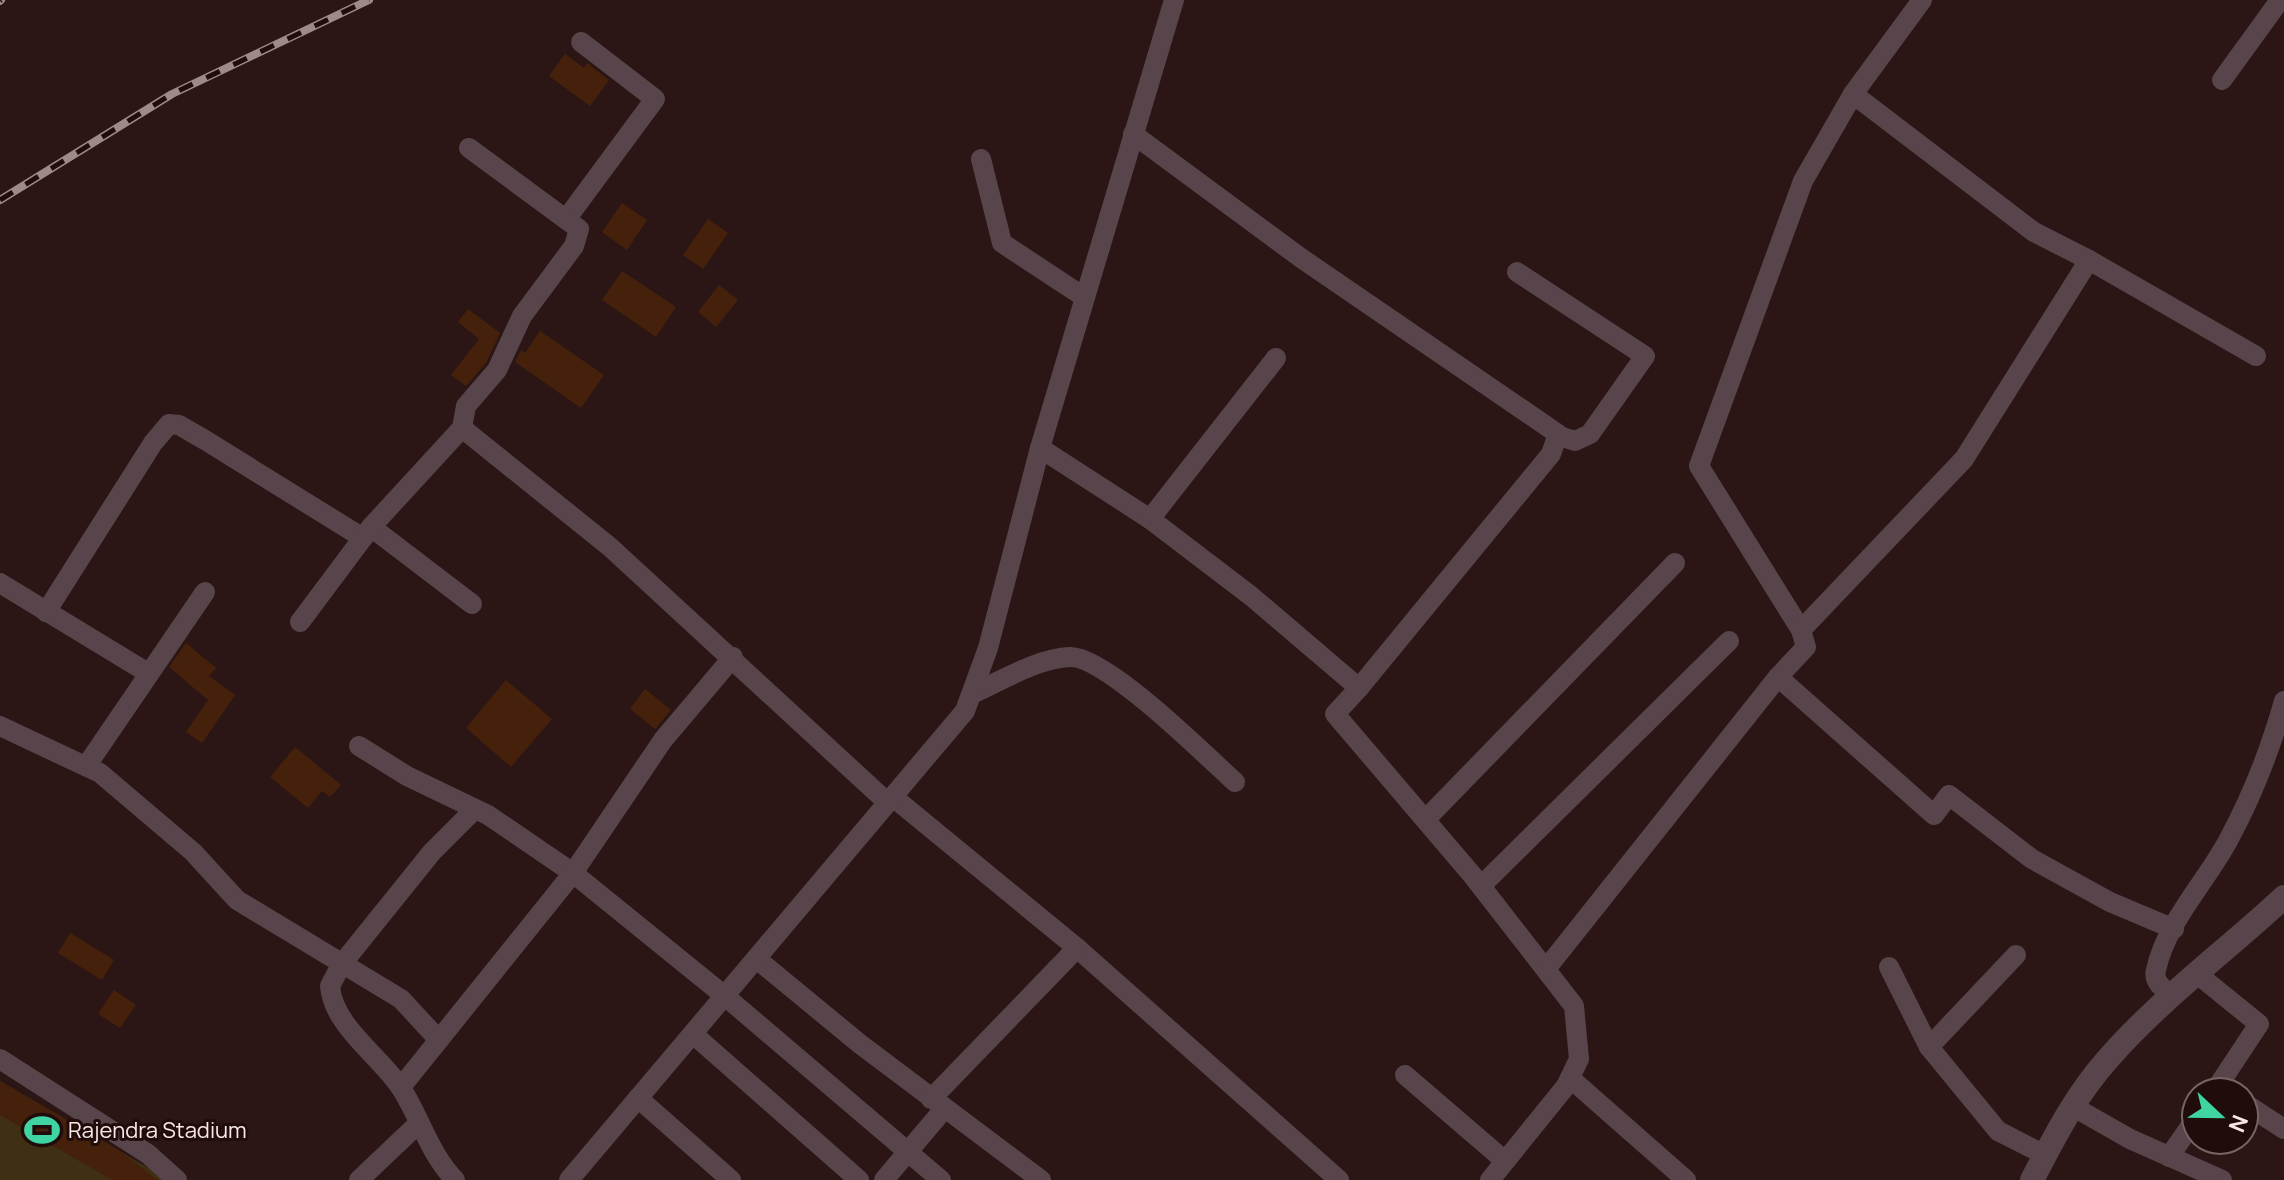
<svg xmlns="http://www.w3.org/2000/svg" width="2284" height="1180" font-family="Manrope,sans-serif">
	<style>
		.green { fill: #3f3015 }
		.building { fill: #45210b }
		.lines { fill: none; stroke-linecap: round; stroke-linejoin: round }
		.minor { stroke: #58454c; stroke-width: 20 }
		.tertiary { stroke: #58454c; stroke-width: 24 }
		.rail-casing { stroke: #9d8b8a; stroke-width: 8 }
		.rail { stroke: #210c0c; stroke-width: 5; stroke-dasharray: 15; stroke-linecap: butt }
		.labels { text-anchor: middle; stroke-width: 6; stroke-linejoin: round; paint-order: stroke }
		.poi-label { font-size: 22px; fill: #f8e8e7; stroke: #210c0c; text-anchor: start }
	</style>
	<rect width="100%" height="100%" fill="#2b1615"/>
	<polygon class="green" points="0,1081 169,1180 0,1180"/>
	<g class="building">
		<polygon points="565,54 584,68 587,63 609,80 590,106 549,76"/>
		<polygon points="622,203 647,220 627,250 602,232"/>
		<polygon points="708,219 728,233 703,269 683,255"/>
		<polygon points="622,271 676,307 656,337 602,300"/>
		<polygon points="719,285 738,300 716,327 698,312"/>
		<polygon points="468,309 500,333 486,363 466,386 451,375 479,339 458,322"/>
		<polygon points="540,331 604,375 581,408 515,362 521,350 525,353"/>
		<polygon points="186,643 216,668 209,676 235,695 202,743 186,732 208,700 169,667"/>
		<polygon points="506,680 552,719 511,767 466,728"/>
		<polygon points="645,689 671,710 655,729 630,709"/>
		<polygon points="295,747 341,785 330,797 322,791 308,808 270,777"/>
		<polygon points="70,933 114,960 102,980 58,953"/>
		<polygon points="114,990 136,1005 120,1028 98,1014"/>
		<polygon points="0,1081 117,1149 158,1180 112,1180 0,1115"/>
	</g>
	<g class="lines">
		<g class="minor">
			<polyline points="2222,80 2280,0"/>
			<polyline points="1853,94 1922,0"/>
			<polyline points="1133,134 1301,258 1558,434 1551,454 1359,688"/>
			<polyline points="981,159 1002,243 1084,297"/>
			<polyline points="567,218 655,99 581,42"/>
			<polyline points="1517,272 1645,356 1590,434 1575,441 1559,436"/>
			<polyline points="462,428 466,406 497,370 522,316 574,246 579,229 469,148"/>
			<polyline points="1040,448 1150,519 1251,596 1359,688 1335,714 1473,876 1574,1006 1579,1059 1566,1086 1490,1180"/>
			<polyline points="1150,519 1276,358"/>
			<polyline points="371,527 472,604"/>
			<polyline points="0,583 148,673"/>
			<polyline points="46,612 153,443 169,424 179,425 205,440 363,538"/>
			<polyline points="300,622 371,527 462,428 610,547 888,803"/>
			<polyline points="1801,630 1699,466 1803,181 1853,94 2034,232 2089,260"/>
			<polyline points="1778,677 1934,815 1949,795 2032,859 2110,902 2174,929"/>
			<path d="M 972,694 C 1001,681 1038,658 1070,657 C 1106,656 1205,755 1235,782"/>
			<polyline points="0,726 100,773 193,852 237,900 401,999 438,1039"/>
			<polyline points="359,746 407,776 488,815 573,873 726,997 941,1180"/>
			<polyline points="87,765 205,592"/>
			<polyline points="893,797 1077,948 1339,1180"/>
			<polyline points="1426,819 1675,563"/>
			<polyline points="1481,886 1729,641"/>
			<polyline points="758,960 860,1044 1041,1180"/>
			<polyline points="1889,967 1929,1047 1998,1131 2045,1155"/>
			<polyline points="1546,969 1778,677 1806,647 1801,630 1964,459 2089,260 2256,356"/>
			<polyline points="2196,973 2259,1024 2214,1092"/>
			<path d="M 2170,994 C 2162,988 2153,981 2156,970 C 2166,922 2208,880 2230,837 C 2253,794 2271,747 2284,701"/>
			<polyline points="693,1034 859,1180"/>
			<polyline points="1929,1047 2016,955"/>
			<polyline points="0,1059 148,1154 177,1180"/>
			<polyline points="1405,1075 1505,1161"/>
			<polyline points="1570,1078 1686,1180"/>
			<polyline points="401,1087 573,873 663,740 733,657"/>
			<polyline points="638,1098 731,1180"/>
			<polyline points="931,1099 1077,948"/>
			<polyline points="2244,1103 2284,1129"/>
			<polyline points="2072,1106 2130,1139 2222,1180"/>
			<polyline points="2169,1157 2196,1118"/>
			<polyline points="359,1180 419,1123"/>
			<path d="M 455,1180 C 429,1153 421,1119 401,1088 C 380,1056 333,1026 330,986 L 341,965 L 432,852 L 475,809"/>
			<polyline points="569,1180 965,711 988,648 1040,448 1174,0"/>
			<polyline points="884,1180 944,1109"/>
		</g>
		<path class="tertiary" d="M 2032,1180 C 2054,1138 2075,1096 2107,1060 C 2160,999 2225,952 2284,897"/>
		<g class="rail-casing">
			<g id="rail">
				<polyline points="0,1 1,0"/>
				<polyline points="0,200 172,94 369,0"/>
			</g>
		</g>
		<use href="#rail" class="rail"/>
	</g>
	<defs>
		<g id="stadium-bare" transform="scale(2.76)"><path d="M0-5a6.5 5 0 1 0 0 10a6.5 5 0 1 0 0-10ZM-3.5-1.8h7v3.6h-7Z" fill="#40d4a2" stroke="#210c0c" stroke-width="2.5" paint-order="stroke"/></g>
	</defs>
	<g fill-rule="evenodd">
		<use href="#stadium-bare" x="42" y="1130"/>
	</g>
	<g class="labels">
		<g class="poi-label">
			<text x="68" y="1138">Rajendra Stadium</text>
		</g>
	</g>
	<g transform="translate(2220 1116) rotate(112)"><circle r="38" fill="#210c0c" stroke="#776464" stroke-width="2"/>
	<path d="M0-6L14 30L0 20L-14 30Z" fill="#40d4a2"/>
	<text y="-12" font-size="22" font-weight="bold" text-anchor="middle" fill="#f8e8e7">N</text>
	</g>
</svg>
